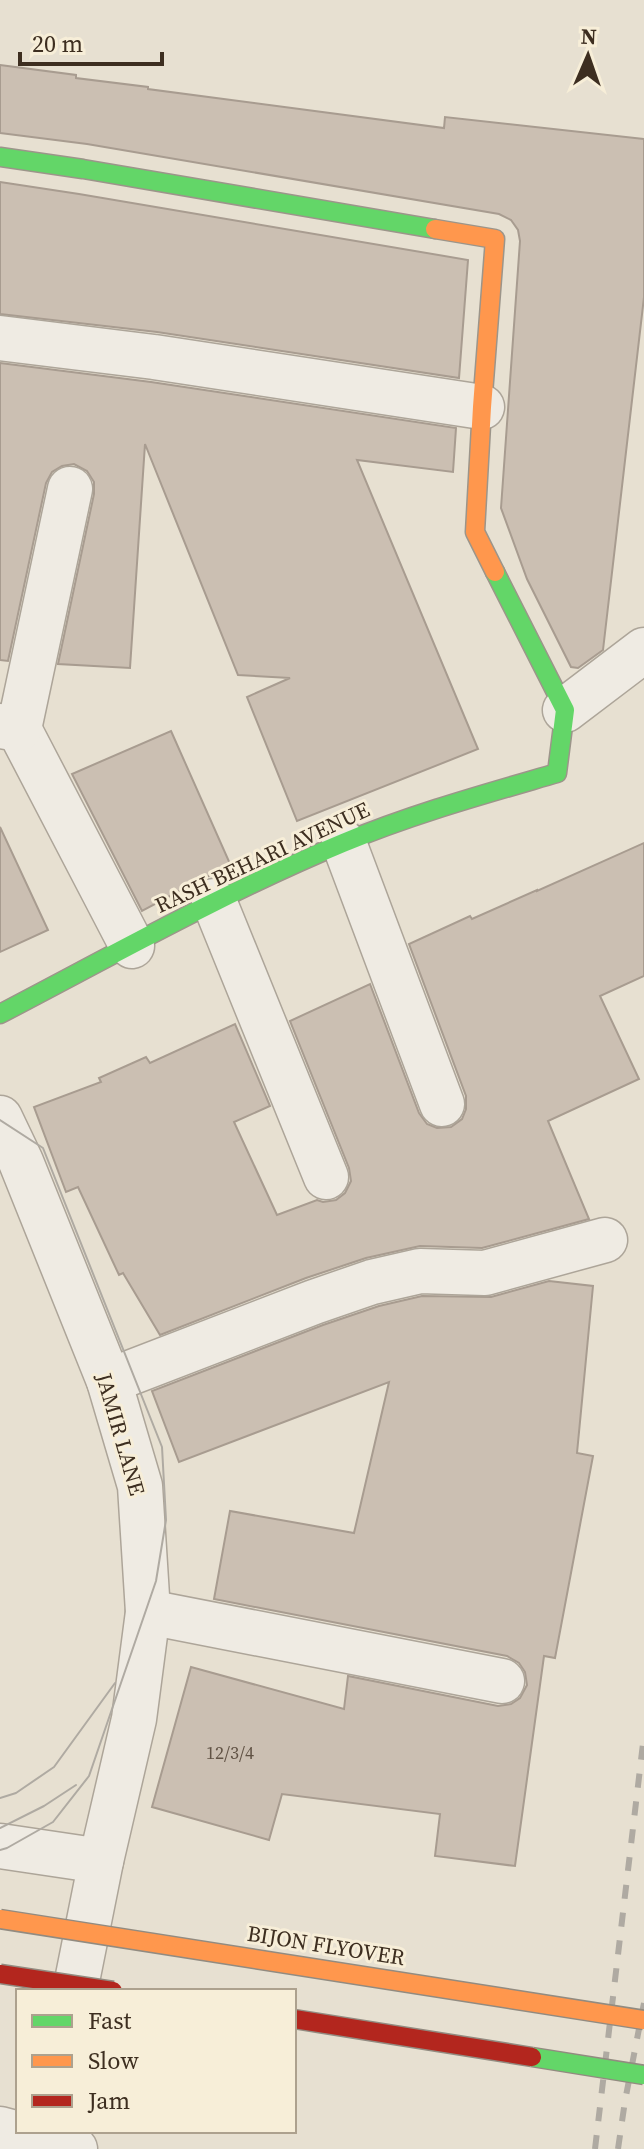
<svg xmlns="http://www.w3.org/2000/svg" width="644" height="2149" font-family="'Source Serif 4',serif">
	<style>
		.building { fill: #cbbfb2; stroke: #a89c90; stroke-width: 2 }
		.lines { fill: none; stroke-linecap: round; stroke-linejoin: round }
		.street-casing { stroke: #ada599; stroke-width: 47 }
		.fast-casing { stroke: #9c958a; stroke-width: 21 }
		.slow-casing { stroke: #9c958a; stroke-width: 21 }
		.street { stroke: #efebe3; stroke-width: 44 }
		.fast { stroke: #63d668; stroke-width: 18 }
		.slow { stroke: #ff974d; stroke-width: 18 }
		.tram { stroke: #afaaa2; stroke-width: 2 }
		.rail { stroke: #afaaa2; stroke-width: 6; stroke-dasharray: 14 14; stroke-linecap: butt }
		.fast-bridge-casing { stroke: #928b80; stroke-width: 21; stroke-linecap: butt }
		.slow-bridge-casing { stroke: #928b80; stroke-width: 21; stroke-linecap: butt }
		.jam-bridge-casing { stroke: #928b80; stroke-width: 21; stroke-linecap: butt }
		.fast-bridge { stroke: #63d668; stroke-width: 18 }
		.slow-bridge { stroke: #ff974d; stroke-width: 18 }
		.jam-bridge { stroke: #b3261e; stroke-width: 18 }
		.labels { text-anchor: middle; stroke-width: 6; stroke-linejoin: round; paint-order: stroke }
		.number-label { font-size: 18px; fill: #605244 }
		.street-label { font-size: 22px; fill: #3d2e20; stroke: #f7eed8 }
	</style>
	<rect width="100%" height="100%" fill="#e7e0d1"/>
	<g class="building">
		<polygon points="0,65 76,75 76,78 148,87 148,89 444,128 445,117 644,139 644,297 603,650 578,668 571,667 527,579 501,508 520,241 518,230 511,220 499,214 87,144 0,133"/>
		<polygon points="0,182 79,194 468,260 459,378 157,332 0,314"/>
		<polygon points="0,363 151,382 456,428 453,472 357,460 478,749 297,821 247,697 290,678 238,675 145,444 130,668 58,664 94,494 94,482 87,471 74,464 62,466 52,472 46,483 8,661 0,660"/>
		<polygon points="171,731 231,866 204,878 142,911 72,774"/>
		<polygon points="0,827 48,930 0,952"/>
		<polygon points="644,843 644,976 600,996 639,1079 548,1121 589,1219 482,1248 420,1246 366,1258 306,1278 160,1335 123,1273 119,1275 78,1187 66,1192 34,1107 101,1082 99,1078 146,1057 150,1063 235,1024 270,1106 234,1122 277,1215 317,1200 323,1202 336,1200 345,1193 351,1181 349,1168 290,1021 370,984 419,1113 427,1124 437,1128 451,1127 462,1119 466,1109 466,1096 409,944 470,916 472,919 537,890 537,891"/>
		<polygon points="549,1281 593,1286 577,1453 593,1456 555,1658 544,1656 515,1866 435,1856 440,1814 282,1794 269,1840 152,1807 191,1667 344,1709 348,1676 498,1706 511,1704 520,1698 527,1685 525,1672 519,1663 507,1656 214,1599 230,1511 354,1533 389,1382 179,1462 152,1391 323,1325 379,1306 422,1296 491,1297"/>
	</g>
	<g class="lines">
		<g class="street-casing">
			<g id="street">
				<polyline points="0,338 154,357 482,407"/>
				<polyline points="565,710 644,650"/>
				<polyline points="0,726 19,729 132,946"/>
				<polyline points="19,729 70,489"/>
				<polyline points="344,843 442,1104"/>
				<polyline points="214,901 326,1177"/>
				<polyline points="0,1118 21,1162 109,1381 140,1486 148,1612 134,1719 101,1861 75,1991"/>
				<polyline points="109,1381 314,1302 372,1282 420,1271 485,1273 605,1240"/>
				<polyline points="148,1612 502,1681"/>
				<polyline points="0,1846 101,1861"/>
				<polyline points="0,2129 75,2149"/>
			</g>
		</g>
		<g class="fast-casing">
			<g id="fast">
				<polyline points="0,157 83,169 435,229"/>
				<path d="M 0,1014 C 113,955 225,892 343,843 C 412,814 485,794 557,773 L 565,710 L 495,572"/>
			</g>
		</g>
		<g class="slow-casing">
			<polyline id="slow" points="435,229 495,239 482,407 475,532 495,572"/>
		</g>
		<use href="#street" class="street"/>
		<use href="#fast" class="fast"/>
		<use href="#slow" class="slow"/>
		<g class="tram">
			<polyline points="0,1120 43,1148 162,1447 166,1520 156,1581 89,1776 53,1822 7,1848 0,1850"/>
			<polyline points="0,1798 16,1793 54,1767 115,1683"/>
			<polyline points="0,1828 44,1806 76,1785"/>
		</g>
		<g class="rail">
			<polyline points="595,2149 644,1735"/>
			<polyline points="618,2149 625,2101 644,2003"/>
		</g>
		<g class="fast-bridge-casing">
			<polyline id="fast-bridge" points="532,2057 644,2075"/>
		</g>
		<g class="slow-bridge-casing">
			<polyline id="slow-bridge" points="0,1919 644,2020"/>
		</g>
		<g class="jam-bridge-casing">
			<g id="jam-bridge">
				<polyline points="0,1974 113,1991"/>
				<polyline points="294,2019 532,2057"/>
			</g>
		</g>
		<use href="#fast-bridge" class="fast-bridge"/>
		<use href="#slow-bridge" class="slow-bridge"/>
		<use href="#jam-bridge" class="jam-bridge"/>
	</g>
	<g class="labels">
		<g class="number-label">
			<text x="230" y="1759">12/3/4</text>
		</g>
		<g class="street-label">
			<text transform="translate(262 857) rotate(-25)" y="8">RASH BEHARI AVENUE</text>
			<text transform="translate(121 1434) rotate(74)" y="8">JAMIR LANE</text>
			<text transform="translate(326 1945) rotate(9)" y="8">BIJON FLYOVER</text>
		</g>
	</g>
	<rect x="16" y="1989" width="280" height="144" fill="#f7eed8" stroke="#ada18e" stroke-width="2"/>
	<rect x="32" y="2015" width="40" height="12" fill="#63d668" stroke="#ada18e" stroke-width="2"/>
	<text x="88" y="2029" font-size="24" fill="#3d2e20">Fast</text>
	<rect x="32" y="2055" width="40" height="12" fill="#ff974d" stroke="#ada18e" stroke-width="2"/>
	<text x="88" y="2069" font-size="24" fill="#3d2e20">Slow</text>
	<rect x="32" y="2095" width="40" height="12" fill="#b3261e" stroke="#ada18e" stroke-width="2"/>
	<text x="88" y="2109" font-size="24" fill="#3d2e20">Jam</text>
	<g transform="translate(588 56) rotate(2)" stroke="#f7eed8" stroke-width="6" paint-order="stroke">
	<path d="M0-6L14 30L0 20L-14 30Z" fill="#3d2e20"/>
	<text y="-12" font-size="22" font-weight="bold" text-anchor="middle" fill="#3d2e20">N</text>
	</g>
	<path d="M20 52v12h142v-12" fill="none" stroke="#3d2e20" stroke-width="4"/>
	<text x="32" y="52" font-size="24" fill="#3d2e20" stroke="#f7eed8" stroke-width="6" paint-order="stroke">20 m</text>
</svg>
